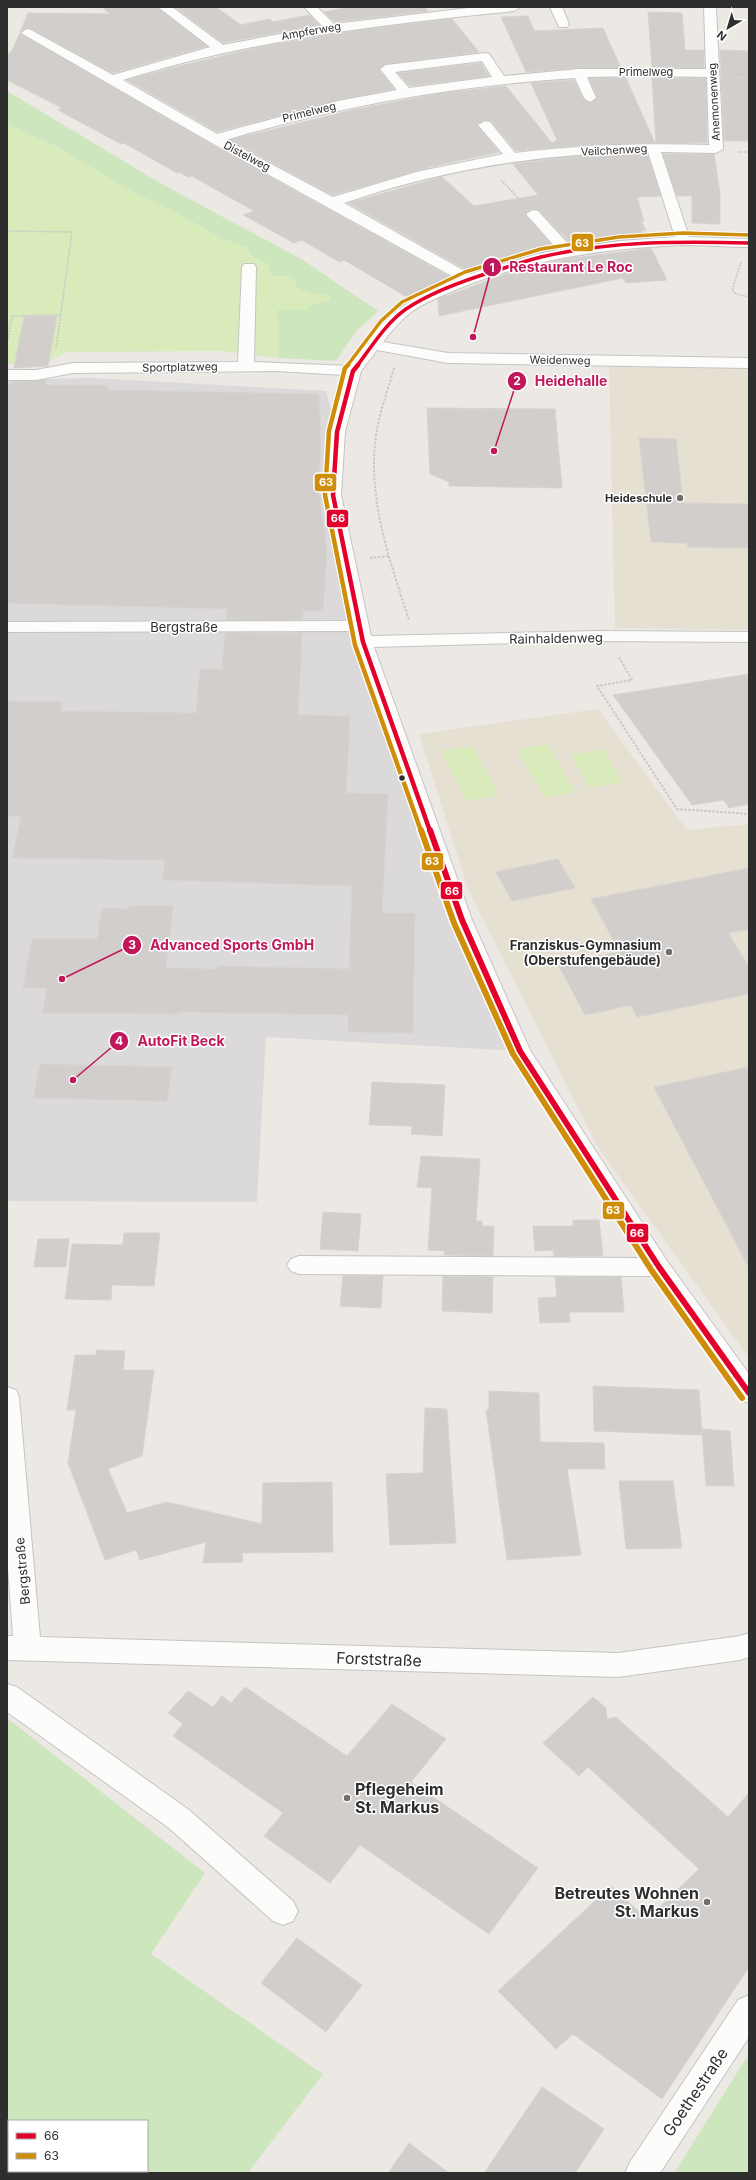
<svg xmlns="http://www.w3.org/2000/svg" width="756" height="2180" font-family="Inter,sans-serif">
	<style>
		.industrial { fill: #dcd9db }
		.education { fill: #e6e0d3 }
		.green { fill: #cee6be }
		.pitch { fill: #d9eabb }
		.building { fill: #d1cecb; stroke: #d7d4d0 }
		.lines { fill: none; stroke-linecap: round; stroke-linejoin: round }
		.minor-casing { stroke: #c5c4c5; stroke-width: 2 }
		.path-far1 { stroke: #c9c9c8; stroke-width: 1.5; stroke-dasharray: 2 1; stroke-linecap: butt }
		.path { stroke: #c9c9c8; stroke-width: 2; stroke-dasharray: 2.5 1.5; stroke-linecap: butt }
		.minor { fill: #fcfcfb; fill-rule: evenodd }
		.bus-1-far2-casing { stroke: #fff; stroke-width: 5.5 }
		.bus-1-far1-casing { stroke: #fff; stroke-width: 7 }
		.bus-1-casing { stroke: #fff; stroke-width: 9 }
		.bus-2-far2-casing { stroke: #fff; stroke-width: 5.5 }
		.bus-2-far1-casing { stroke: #fff; stroke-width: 7 }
		.bus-2-casing { stroke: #fff; stroke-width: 9 }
		.bus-1-far2 { stroke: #e4002b; stroke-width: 3.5 }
		.bus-1-far1 { stroke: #e4002b; stroke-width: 4.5 }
		.bus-1 { stroke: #e4002b; stroke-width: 6 }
		.bus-2-far2 { stroke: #cf8e09; stroke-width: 3.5 }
		.bus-2-far1 { stroke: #cf8e09; stroke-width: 4.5 }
		.bus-2 { stroke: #cf8e09; stroke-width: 6 }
		.poi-dot { fill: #706f6e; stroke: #fff; stroke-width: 1.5 }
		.bus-dot { fill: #2e2e2e; stroke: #fff; stroke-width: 1.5 }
		.labels { text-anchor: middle; stroke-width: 3; stroke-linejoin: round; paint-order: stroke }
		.far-street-label { font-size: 11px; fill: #2e2e2e; stroke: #fff }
		.far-poi-label { font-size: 11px; font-weight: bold; fill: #2e2e2e; stroke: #fff; text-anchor: end }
		.street-label { font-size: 13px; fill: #2e2e2e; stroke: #fff }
		.poi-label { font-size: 13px; font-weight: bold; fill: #2e2e2e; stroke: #fff; text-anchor: end }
		.near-street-label { font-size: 16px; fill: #2e2e2e; stroke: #fff }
		.near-poi-label { font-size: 16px; font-weight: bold; fill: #2e2e2e; stroke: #fff; text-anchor: start }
		.leader { fill: none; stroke: #c2185b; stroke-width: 1.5 }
		.callout-dot { fill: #c2185b; stroke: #fff; stroke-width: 1.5 }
		.mark-label { font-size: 12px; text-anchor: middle; font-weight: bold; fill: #fff }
		.callout-label { font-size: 14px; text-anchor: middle; font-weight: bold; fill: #c2185b; stroke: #fff; stroke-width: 3; stroke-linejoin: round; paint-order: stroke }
		.line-badge { stroke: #fff; stroke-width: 1.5 }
		.badge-label { font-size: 11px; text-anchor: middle; font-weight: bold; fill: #fff }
	</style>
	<rect width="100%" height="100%" fill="#ece8e4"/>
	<polygon class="industrial" points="92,378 326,391 337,432 333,495 360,626 520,1051 266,1037 257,1202 7,1201 7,380"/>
	<g class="education">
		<polygon points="609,367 749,368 749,630 615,628"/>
		<polygon points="598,709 687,830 749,824 749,1358 599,1149 469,892 419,734"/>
	</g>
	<g class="green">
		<polygon points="7,91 160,183 303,260 378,311 356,331 336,361 279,358 277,310 304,310 312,304 330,300 330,295 310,294 295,287 294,277 272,276 267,264 252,257 247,247 223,239 167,208 136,194 55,146 7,124"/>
		<polygon points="7,1718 205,1873 151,1954 323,2074 248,2173 90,2173 87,2171 147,2171 147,2121 9,2121 9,2171 75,2171 73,2173 7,2173"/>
		<polygon points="749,2054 749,2173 674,2173"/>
	</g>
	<g class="pitch">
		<polygon points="7,124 55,146 136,194 167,208 223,239 247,247 252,257 267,264 272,276 294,277 296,287 310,294 330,295 330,300 313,304 305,310 277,310 279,358 219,351 67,352 43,364 7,364"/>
		<polygon points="547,744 575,792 544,798 517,749"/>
		<polygon points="472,746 499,795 467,801 441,751"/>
		<polygon points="603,749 623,782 590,788 571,755"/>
	</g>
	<g class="building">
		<polygon points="102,7 157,7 207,46 113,73 32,29 26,28 20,32 28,13 110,14"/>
		<polygon points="175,7 216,7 241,25 269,19 273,22 309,15 319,25 223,43"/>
		<polygon points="350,7 425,7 428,11 335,22 324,12"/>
		<polygon points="648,12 682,13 685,50 704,50 704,68 652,68"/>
		<polygon points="528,16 534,31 603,28 621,68 579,68 526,72 501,17"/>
		<polygon points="452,19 479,52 386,64 379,70 394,89 338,100 217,132 127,80 171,68 268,45 366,29"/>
		<polygon points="20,33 209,143 454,279 407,297 344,260 339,262 302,240 294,243 243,215 254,211 192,176 188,177 179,172 177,173 124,143 121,144 58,110 62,108 7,80 7,54 11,52"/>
		<polygon points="720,50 749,51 749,141 724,141"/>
		<polygon points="481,63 489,76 410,86 398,73"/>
		<polygon points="589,78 626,78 655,143 588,145 516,151 491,121 485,120 477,124 477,126 499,152 430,167 333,195 230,140 356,109 442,93 506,86 552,143 557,140 531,83 574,80 583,99 591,103 597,97"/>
		<polygon points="652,78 706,78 707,143 656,143"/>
		<polygon points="647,154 661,196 637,197 644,221 641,221 646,230 642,231 645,238 573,246 539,210 532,209 525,215 555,249 470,272 348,203 442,177 474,206 538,195 513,164 570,157"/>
		<polygon points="663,154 714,154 720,193 720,224 692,223 692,196 677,196"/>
		<polygon points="651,248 667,280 626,283 623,278 439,316 438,299 509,273 566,259"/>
		<polygon points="57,316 48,366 14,368 24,317"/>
		<polygon points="46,380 45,385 107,385 108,390 319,394 321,446 318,485 327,551 323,611 303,611 303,620 226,620 227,609 7,603 7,384 11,384 12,382"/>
		<polygon points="427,408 555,409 562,488 449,486 449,482 430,474"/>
		<polygon points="639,438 676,439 683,503 749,504 749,548 688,547 687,543 651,542"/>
		<polygon points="225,633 302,633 298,715 350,716 346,793 388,794 382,913 415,913 413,1033 348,1032 348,1015 179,1012 178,1014 43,1013 47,988 23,988 32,939 97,939 102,908 129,909 129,906 173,906 166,968 217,969 218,966 349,969 352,886 163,880 165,860 12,858 21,817 7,816 7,701 62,702 61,711 196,713 200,669 222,669"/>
		<polygon points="749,674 749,804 729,808 724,800 692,805 613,695"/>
		<polygon points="558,859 575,888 512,901 496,872"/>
		<polygon points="749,868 749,929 728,933 749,967 749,994 637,1017 631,1005 585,1015 558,964 620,952 591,899"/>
		<polygon points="40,1064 172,1067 167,1101 33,1098"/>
		<polygon points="749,1067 749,1268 654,1087"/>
		<polygon points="372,1082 445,1085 442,1136 411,1134 412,1126 369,1125"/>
		<polygon points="421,1156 480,1159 476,1221 482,1221 482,1226 494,1226 493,1256 444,1255 445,1251 428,1250 432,1188 417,1187"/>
		<polygon points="323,1212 361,1214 358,1251 320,1249"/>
		<polygon points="573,1220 599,1220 603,1256 554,1256 553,1250 535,1251 533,1226 573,1226"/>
		<polygon points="124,1233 160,1233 154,1286 112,1285 111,1300 65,1299 72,1244 123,1245"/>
		<polygon points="38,1239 69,1239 66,1267 34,1267"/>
		<polygon points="343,1276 383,1276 381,1308 340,1306"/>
		<polygon points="443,1276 493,1277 492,1313 442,1311"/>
		<polygon points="555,1277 621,1277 624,1312 569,1312 570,1322 540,1323 538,1298 557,1297"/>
		<polygon points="96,1350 125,1351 123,1370 154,1370 142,1456 108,1469 127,1513 167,1502 262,1524 263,1483 332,1482 333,1552 242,1553 243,1562 203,1563 206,1542 140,1560 136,1550 105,1560 68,1463 76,1410 67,1410 75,1355 96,1355"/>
		<polygon points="593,1386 699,1390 702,1435 594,1431"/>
		<polygon points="489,1391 539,1393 540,1442 604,1443 605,1469 567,1469 581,1555 507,1560 486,1410 489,1410"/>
		<polygon points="425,1408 447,1409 456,1543 390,1545 386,1474 423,1473"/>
		<polygon points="702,1429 730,1431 734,1486 706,1486"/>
		<polygon points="619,1481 673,1481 682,1548 626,1549"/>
		<polygon points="245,1687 347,1756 392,1704 446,1739 411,1782 538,1868 489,1934 360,1845 330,1883 264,1836 283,1813 173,1736 183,1724 168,1713 188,1691 213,1707 222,1696 231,1703"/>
		<polygon points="593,1697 606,1708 607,1719 616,1717 728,1817 749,1793 749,1967 662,2099 573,2034 556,2049 498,1991 611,1886 647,1919 699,1869 588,1767 579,1776 543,1743"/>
		<polygon points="297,1938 362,1985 326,2032 261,1983"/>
		<polygon points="542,2087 604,2129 575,2173 484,2173"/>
		<polygon points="409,2143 449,2173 388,2173"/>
	</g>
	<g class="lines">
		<g class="minor-casing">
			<g id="minor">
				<path d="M 158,7 L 172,7 L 223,45 L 322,26 L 304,7 L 317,7 L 334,24 L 477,7 L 520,7 L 514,11 C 381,24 250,40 123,80 L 217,134 L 338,101 L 397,90 L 380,69 L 386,65 L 485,53 L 489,54 L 504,76 L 579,69 L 706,69 L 704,7 L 716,7 L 723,149 L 716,153 L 661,152 L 689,237 L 749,239 L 749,247 C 727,247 704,245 682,245 C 605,248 525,260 453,291 C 439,297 423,303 410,313 C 400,321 391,331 383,342 L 448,353 L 749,358 L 749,368 L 448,363 L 377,350 L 361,371 L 345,432 L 341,495 L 371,636 L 597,631 L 749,632 L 749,642 L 597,641 L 374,647 L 472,920 L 530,1050 L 667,1261 L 749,1374 L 749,1403 L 740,1400 L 652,1276 L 299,1274 L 291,1271 L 287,1265 L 291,1259 L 299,1256 L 641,1258 L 509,1051 L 452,920 L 352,631 L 7,632 L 7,622 L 350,621 L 325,495 L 329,432 L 344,375 L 277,371 L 73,373 L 36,380 L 7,380 L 7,370 L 36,370 L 73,363 L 238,362 L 242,267 L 244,264 L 254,264 L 256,267 L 254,362 L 349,366 L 364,345 L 366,341 L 369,340 C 395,306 418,295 457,279 L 210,142 L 21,33 L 27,29 L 31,30 L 113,75 L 210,47 ZM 482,61 L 492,77 L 409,88 L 395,72 ZM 648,76 L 707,77 L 709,145 C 644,143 580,145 515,153 L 490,122 L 485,121 L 478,125 L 503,154 L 416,172 L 333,197 L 226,140 C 343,105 453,86 575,78 L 584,98 L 590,102 L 596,98 L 587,77 ZM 648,152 L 675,237 L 620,241 L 572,248 L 538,211 L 533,210 L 526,214 L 558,250 L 537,254 L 470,274 L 344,203 C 444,169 542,153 648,152 Z"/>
				<polygon points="550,7 562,7 569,24 567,27 559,27"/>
				<polygon points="7,1387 16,1390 19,1397 40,1637 618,1653 740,1636 749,1633 749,1657 740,1660 618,1677 7,1660 7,1636 13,1636 7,1554"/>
				<polygon points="7,1684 17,1687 189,1810 293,1901 298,1911 293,1921 283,1925 273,1921 169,1828 7,1712"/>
				<polygon points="749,1995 749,2037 660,2173 625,2173 630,2162 738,2000"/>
			</g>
		</g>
		<g class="path-far1">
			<polyline points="736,74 749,75"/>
			<polyline points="738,152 749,152"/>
			<polyline points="501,180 519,199"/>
			<polyline points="7,231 72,232 56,349"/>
			<polyline points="741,262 732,290 736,294 749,297"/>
			<polyline points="7,344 12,316 61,315"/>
		</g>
		<g class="path">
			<path d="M 394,368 C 388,390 379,413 376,436 C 367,499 390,561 409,620"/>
			<polyline points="370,558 389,556"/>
			<polyline points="619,657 632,680 597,686 677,809 749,814"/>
		</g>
		<use href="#minor" class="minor"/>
		<g class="bus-1-far2-casing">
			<path id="bus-1-far2" d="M 357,366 C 372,346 386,323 406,309 C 433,291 465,280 495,271 C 510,266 526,261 541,257 C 609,241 680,241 749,243"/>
		</g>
		<g class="bus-1-far1-casing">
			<polyline id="bus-1-far1" points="358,365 353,371 337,432 333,495 363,642 430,831"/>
		</g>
		<g class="bus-1-casing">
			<polyline id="bus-1" points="430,830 462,920 520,1051 659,1267 749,1393"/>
		</g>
		<g class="bus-2-far2-casing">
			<polyline id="bus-2-far2" points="347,366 381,321 402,302 465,272 541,249 619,237 683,233 749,235"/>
		</g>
		<g class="bus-2-far1-casing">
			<polyline id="bus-2-far1" points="348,365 345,368 329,431 325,495 355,645 421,831"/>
		</g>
		<g class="bus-2-casing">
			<polyline id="bus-2" points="421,830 454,923 513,1054 652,1271 742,1398"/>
		</g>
		<use href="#bus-1-far2" class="bus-1-far2"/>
		<use href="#bus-1-far1" class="bus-1-far1"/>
		<use href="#bus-1" class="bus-1"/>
		<use href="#bus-2-far2" class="bus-2-far2"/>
		<use href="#bus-2-far1" class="bus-2-far1"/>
		<use href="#bus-2" class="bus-2"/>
	</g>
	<g class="poi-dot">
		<circle cx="680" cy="498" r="4"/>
		<circle cx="669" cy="952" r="4"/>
		<circle cx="347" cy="1798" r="4"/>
		<circle cx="707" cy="1902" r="4"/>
	</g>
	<circle class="bus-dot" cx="402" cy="778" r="3.5"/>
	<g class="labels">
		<g class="far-street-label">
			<text transform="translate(311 31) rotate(-10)" y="4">Ampferweg</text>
			<text x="646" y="76">Primelweg</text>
			<text transform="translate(714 102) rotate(-93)" y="4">Anemonenweg</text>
			<text transform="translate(309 112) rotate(-14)" y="4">Primelweg</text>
			<text transform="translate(614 150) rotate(-3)" y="4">Veilchenweg</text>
			<text transform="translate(247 156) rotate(28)" y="4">Distelweg</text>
			<text transform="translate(560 360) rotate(1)" y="4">Weidenweg</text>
			<text transform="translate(180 367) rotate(-1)" y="4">Sportplatzweg</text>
		</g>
		<g class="far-poi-label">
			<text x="672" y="502">Heideschule</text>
		</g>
		<g class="street-label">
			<text x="184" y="632">Bergstraße</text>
			<text transform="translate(556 638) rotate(-1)" y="5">Rainhaldenweg</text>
			<text transform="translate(22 1571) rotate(-95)" y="5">Bergstraße</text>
		</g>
		<g class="poi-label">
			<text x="661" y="950">Franziskus-Gymnasium<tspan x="661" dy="15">(Oberstufengebäude)</tspan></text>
		</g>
		<g class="near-street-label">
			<text transform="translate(379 1659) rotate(2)" y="6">Forststraße</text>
			<text transform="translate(695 2092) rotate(-56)" y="6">Goethestraße</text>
		</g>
		<g class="near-poi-label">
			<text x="355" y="1795">Pflegeheim<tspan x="355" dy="18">St. Markus</tspan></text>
			<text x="699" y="1899" text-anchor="end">Betreutes Wohnen<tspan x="699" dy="18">St. Markus</tspan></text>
		</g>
	</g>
	<path class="leader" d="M473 337L492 267M494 451L517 381M62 979L132 945M73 1080L119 1041"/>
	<g class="callout-dot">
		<circle cx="473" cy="337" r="4"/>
		<circle cx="494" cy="451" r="4"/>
		<circle cx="62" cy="979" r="4"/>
		<circle cx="73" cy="1080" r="4"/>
		<circle cx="492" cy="267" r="10"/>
		<circle cx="517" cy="381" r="10"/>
		<circle cx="132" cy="945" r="10"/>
		<circle cx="119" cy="1041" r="10"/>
	</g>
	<g class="mark-label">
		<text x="492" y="272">1</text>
		<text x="517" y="385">2</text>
		<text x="132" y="949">3</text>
		<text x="119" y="1045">4</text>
	</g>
	<g class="callout-label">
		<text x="571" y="272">Restaurant Le Roc</text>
		<text x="571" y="386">Heidehalle</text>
		<text x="232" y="950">Advanced Sports GmbH</text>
		<text x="181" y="1046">AutoFit Beck</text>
	</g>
	<g class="line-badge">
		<rect x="571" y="233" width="23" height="19" rx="4" fill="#cf8e09"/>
		<rect x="314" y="473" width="23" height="19" rx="4" fill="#cf8e09"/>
		<rect x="326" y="509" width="23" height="19" rx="4" fill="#e4002b"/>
		<rect x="421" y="852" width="23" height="19" rx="4" fill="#cf8e09"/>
		<rect x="440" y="881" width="23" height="19" rx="4" fill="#e4002b"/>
		<rect x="602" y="1201" width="23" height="19" rx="4" fill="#cf8e09"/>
		<rect x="626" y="1223" width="23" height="20" rx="4" fill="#e4002b"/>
	</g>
	<g class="badge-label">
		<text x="582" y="247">63</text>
		<text x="326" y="486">63</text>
		<text x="338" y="522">66</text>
		<text x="432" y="865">63</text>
		<text x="452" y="895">66</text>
		<text x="613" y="1214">63</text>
		<text x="637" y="1237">66</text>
	</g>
	<rect width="756" height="2180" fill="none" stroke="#2e2e2e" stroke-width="16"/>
	<rect x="8" y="2120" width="140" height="52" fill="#ffffff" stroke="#ababab"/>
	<rect x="16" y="2133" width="20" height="6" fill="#e4002b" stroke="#ababab"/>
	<text x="44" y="2140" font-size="12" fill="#2e2e2e">66</text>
	<rect x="16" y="2153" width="20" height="6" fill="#cf8e09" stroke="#ababab"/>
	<text x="44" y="2160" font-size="12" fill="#2e2e2e">63</text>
	<g transform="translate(728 28) rotate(218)" stroke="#ffffff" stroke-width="3" paint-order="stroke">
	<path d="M0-3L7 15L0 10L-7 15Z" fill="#2e2e2e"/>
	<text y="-6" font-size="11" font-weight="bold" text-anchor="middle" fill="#2e2e2e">N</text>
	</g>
</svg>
